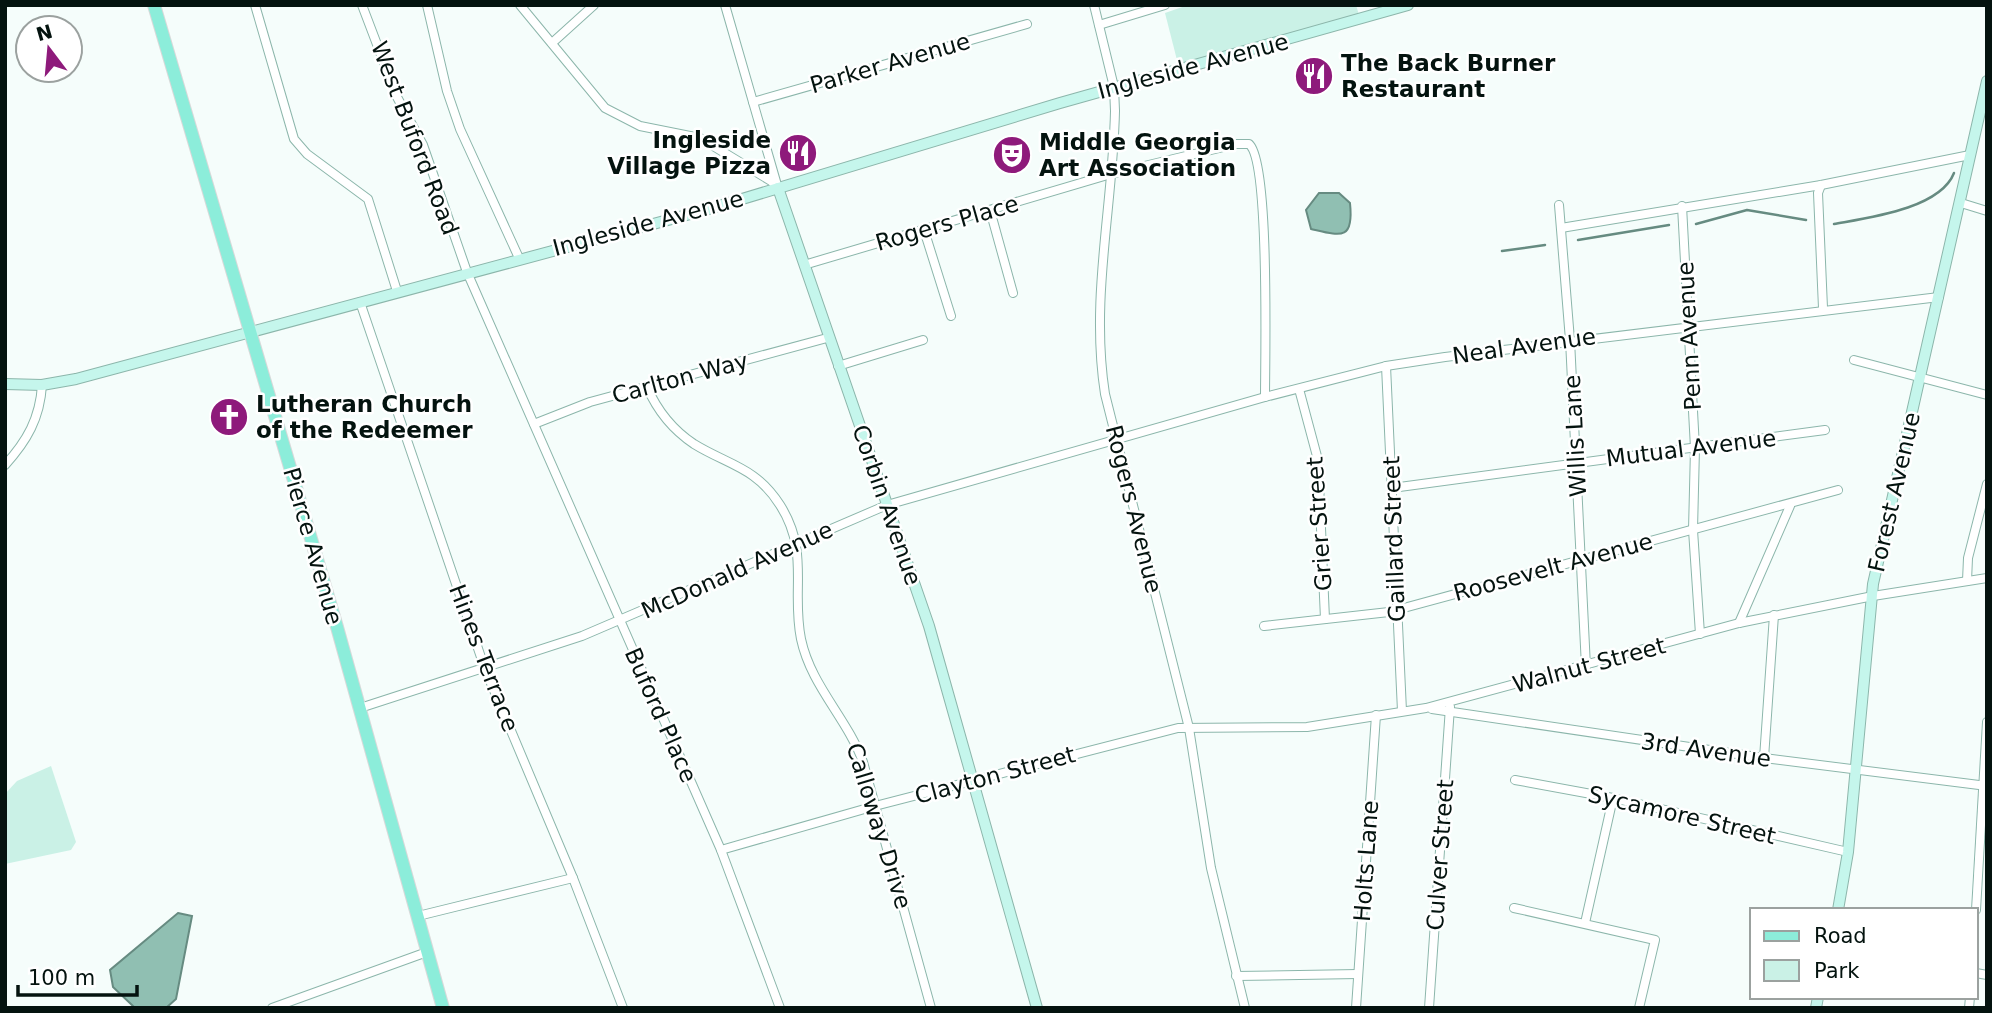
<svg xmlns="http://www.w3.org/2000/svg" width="1992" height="1013" font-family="'DejaVu Sans',sans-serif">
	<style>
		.green { fill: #caf1e6 }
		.water { fill: #90bfb2; stroke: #668b81; stroke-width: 2 }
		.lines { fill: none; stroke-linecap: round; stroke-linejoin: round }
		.stream { stroke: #668b81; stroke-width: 2.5 }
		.street-casing { stroke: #8cb6ab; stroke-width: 10 }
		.secondary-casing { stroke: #8cb6ab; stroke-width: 12 }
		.primary-casing { stroke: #d7d9d9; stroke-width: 14 }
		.street { stroke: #fff; stroke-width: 8 }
		.secondary { stroke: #c5f6ec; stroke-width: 10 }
		.primary { stroke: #8cedda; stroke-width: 12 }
		.labels { text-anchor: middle; stroke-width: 5; stroke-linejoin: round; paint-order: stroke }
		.street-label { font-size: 23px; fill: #04130f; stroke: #fff }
		.poi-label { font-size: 23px; font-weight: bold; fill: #04130f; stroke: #fff; text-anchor: start }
	</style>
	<rect width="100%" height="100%" fill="#f5fdfb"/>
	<g class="green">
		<polygon points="1188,5 1356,5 1359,15 1178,64 1165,13"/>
		<polygon points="51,766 76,842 71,850 5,864 5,794 17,781"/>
	</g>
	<g class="water">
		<path d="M 1319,193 L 1339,193 L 1350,203 C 1354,241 1341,236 1311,229 L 1306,210 Z"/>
		<polygon points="178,913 192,916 176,999 166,1008 134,1007 113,987 110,970"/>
	</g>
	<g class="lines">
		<g class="stream">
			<polyline points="1696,224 1747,210 1806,220"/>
			<path d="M 1834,224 C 1867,218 1940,209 1954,173"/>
			<polyline points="1578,240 1669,225"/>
			<polyline points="1502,251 1545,245"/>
		</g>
		<g class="street-casing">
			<g id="street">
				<polyline points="255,5 294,139 307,154 368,199 397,291"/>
				<polyline points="362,5 397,97 423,145 467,272 721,850 780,1008"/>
				<polyline points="427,5 447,91 460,129 519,258"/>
				<polyline points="520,5 605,108 640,126 700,138 771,181 778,188"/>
				<polyline points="725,5 777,185"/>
				<path d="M 1094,5 L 1114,87 L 1115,111 C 1113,206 1090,299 1105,394 L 1189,728 L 1211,868 L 1245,1008"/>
				<polyline points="1099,25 1165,5"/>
				<polyline points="552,43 594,5"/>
				<polyline points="753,102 1027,24"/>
				<polyline points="1821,185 1818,193 1823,308"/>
				<polyline points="1961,203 1987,211"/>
				<polyline points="1559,205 1570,340 1586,667"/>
				<polyline points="1682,206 1695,448 1693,530 1700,634"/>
				<polyline points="990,210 1013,293"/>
				<polyline points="1561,228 1821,185 1970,155"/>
				<polyline points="924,230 951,316"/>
				<path d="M 804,265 L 1111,174 L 1236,144 L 1249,144 C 1270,161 1265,360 1265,397"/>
				<polyline points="360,302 485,669 573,878 623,1008"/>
				<polyline points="1854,360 1987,395"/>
				<polyline points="838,366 923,340"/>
				<polyline points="1386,366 1402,711"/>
				<path d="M 647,387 C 657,410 673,430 694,444 C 728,465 756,467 780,505 C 810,552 791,590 801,639 C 811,686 847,718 863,762 L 931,1008"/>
				<polyline points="1299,389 1318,460 1325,619"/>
				<polyline points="534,424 590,402 827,338"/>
				<path d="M 5,465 C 27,441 40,418 42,385"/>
				<polyline points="1392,488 1825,430"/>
				<polyline points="1967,581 1968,558 1987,484"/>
				<polyline points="1739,623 1790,506"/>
				<polyline points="1264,626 1389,612 1838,490"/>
				<polyline points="360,708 582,636 887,505 1265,397 1386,366 1445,357 1939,297"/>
				<polyline points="1432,709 1764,758 1987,786"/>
				<polyline points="1764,758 1774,615"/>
				<polyline points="1515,780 1613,798 1848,852"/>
				<polyline points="721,850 875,806 1178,728 1307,727 1426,708 1739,623 1873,596 1987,578"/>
				<polyline points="1514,908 1655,940 1639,1008"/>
				<polyline points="1976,910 1987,722"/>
				<polyline points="418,916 573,878"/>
				<polyline points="1585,923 1613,798"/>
				<polyline points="1976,973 1987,975"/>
				<polyline points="1236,976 1358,974"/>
				<polyline points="272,1008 427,952"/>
				<polyline points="1356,1008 1376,715"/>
				<polyline points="1429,1008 1450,707"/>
				<polyline points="1969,1008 1970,997"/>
			</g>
		</g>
		<g class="secondary-casing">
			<g id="secondary">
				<polyline points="778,188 929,626 1037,1008"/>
				<polyline points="5,384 42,385 76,379 709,209 1060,103 1408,5"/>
				<polyline points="1838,910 1848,852 1873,584 1987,81"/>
				<polyline points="1816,1008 1818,997"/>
			</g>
		</g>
		<g class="primary-casing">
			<polyline id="primary" points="154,5 337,627 443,1008"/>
		</g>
		<use href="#street" class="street"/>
		<use href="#secondary" class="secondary"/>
		<use href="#primary" class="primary"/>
	</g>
	<defs>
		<g id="restaurant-disc" transform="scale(2.0125)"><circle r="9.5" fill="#8e1a7b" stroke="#fff"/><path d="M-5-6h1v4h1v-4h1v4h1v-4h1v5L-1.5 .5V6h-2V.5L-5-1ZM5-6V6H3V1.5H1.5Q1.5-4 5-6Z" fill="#fff"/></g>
		<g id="theatre-disc" transform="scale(2.0125)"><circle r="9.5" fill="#8e1a7b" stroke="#fff"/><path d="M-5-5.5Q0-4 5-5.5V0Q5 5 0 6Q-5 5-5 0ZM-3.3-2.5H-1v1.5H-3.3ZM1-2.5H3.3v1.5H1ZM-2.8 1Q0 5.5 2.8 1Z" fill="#fff"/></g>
		<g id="church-disc" transform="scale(2.0125)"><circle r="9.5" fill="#8e1a7b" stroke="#fff"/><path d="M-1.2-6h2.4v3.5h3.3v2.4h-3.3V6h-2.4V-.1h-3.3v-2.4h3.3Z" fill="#fff"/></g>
	</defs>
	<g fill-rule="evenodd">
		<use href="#restaurant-disc" x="1314" y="76"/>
		<use href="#restaurant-disc" x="798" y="153"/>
		<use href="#theatre-disc" x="1012" y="155"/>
		<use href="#church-disc" x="229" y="417"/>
	</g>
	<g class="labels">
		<g class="street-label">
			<text transform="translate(890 63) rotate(-16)" y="8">Parker Avenue</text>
			<text transform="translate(1193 66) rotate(-15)" y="8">Ingleside Avenue</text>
			<text transform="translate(415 138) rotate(69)" y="8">West Buford Road</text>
			<text transform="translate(648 223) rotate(-15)" y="8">Ingleside Avenue</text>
			<text transform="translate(947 223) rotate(-16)" y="8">Rogers Place</text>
			<text transform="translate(1689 336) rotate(-93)" y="8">Penn Avenue</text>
			<text transform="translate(1524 346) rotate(-8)" y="8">Neal Avenue</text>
			<text transform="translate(680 378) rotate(-15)" y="8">Carlton Way</text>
			<text transform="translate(1575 436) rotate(-93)" y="8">Willis Lane</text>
			<text transform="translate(1691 448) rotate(-7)" y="8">Mutual Avenue</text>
			<text transform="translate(1894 492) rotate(-77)" y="8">Forest Avenue</text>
			<text transform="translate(887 505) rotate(71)" y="8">Corbin Avenue</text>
			<text transform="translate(1134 509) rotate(76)" y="8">Rogers Avenue</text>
			<text transform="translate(1319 524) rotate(-94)" y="8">Grier Street</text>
			<text transform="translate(1394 539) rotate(-92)" y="8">Gaillard Street</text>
			<text transform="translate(313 546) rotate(74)" y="8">Pierce Avenue</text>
			<text transform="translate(1553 567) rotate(-15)" y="8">Roosevelt Avenue</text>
			<text transform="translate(737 570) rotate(-24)" y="8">McDonald Avenue</text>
			<text transform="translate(484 658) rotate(69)" y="8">Hines Terrace</text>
			<text transform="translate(1589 665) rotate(-15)" y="8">Walnut Street</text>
			<text transform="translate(661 715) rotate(66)" y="8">Buford Place</text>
			<text transform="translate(1706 750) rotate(8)" y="8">3rd Avenue</text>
			<text transform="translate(995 775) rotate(-15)" y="8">Clayton Street</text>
			<text transform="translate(1682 815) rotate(13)" y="8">Sycamore Street</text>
			<text transform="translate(879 826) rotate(73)" y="8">Calloway Drive</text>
			<text transform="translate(1440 855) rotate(-86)" y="8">Culver Street</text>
			<text transform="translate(1366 861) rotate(-86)" y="8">Holts Lane</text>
		</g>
		<g class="poi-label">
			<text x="1341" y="71">The Back Burner<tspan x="1341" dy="26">Restaurant</tspan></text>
			<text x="771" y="148" text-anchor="end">Ingleside<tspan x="771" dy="26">Village Pizza</tspan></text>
			<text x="1039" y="150">Middle Georgia<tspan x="1039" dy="26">Art Association</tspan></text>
			<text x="256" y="412">Lutheran Church<tspan x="256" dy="26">of the Redeemer</tspan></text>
		</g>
	</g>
	<rect width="1992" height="1013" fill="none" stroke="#04130f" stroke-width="14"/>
	<rect x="1750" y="908" width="228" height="91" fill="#ffffff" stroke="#9ba19f" stroke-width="2"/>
	<rect x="1764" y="931" width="35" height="10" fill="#8cedda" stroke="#9ba19f" stroke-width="2"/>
	<text x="1814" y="943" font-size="21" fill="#04130f">Road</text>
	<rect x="1764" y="960" width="35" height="21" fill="#caf1e6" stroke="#9ba19f" stroke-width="2"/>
	<text x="1814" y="978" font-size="21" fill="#04130f">Park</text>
	<g transform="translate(49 49) rotate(344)"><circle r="33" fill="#ffffff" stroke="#9ba19f" stroke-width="2"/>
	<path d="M0-5L12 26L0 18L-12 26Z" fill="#8e1a7b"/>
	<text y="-10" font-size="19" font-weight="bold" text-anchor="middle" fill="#04130f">N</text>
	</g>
	<path d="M18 985v10h119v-10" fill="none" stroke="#04130f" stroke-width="3.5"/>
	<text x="28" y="985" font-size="21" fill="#04130f" stroke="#ffffff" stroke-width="5" paint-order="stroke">100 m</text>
</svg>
